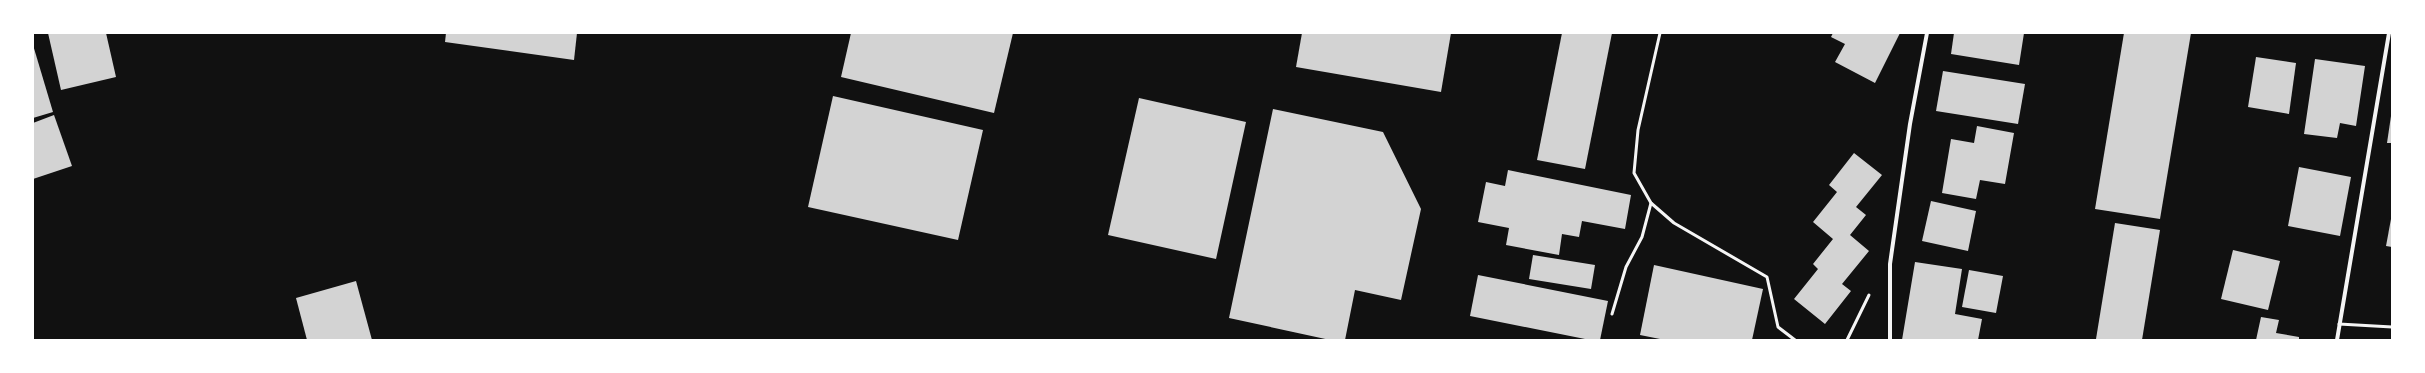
<svg xmlns="http://www.w3.org/2000/svg" width="2425" height="373" font-family="Mulish,sans-serif">
	<style>
		.building { fill: #d3d3d3 }
		.lines { fill: none; stroke-linecap: round; stroke-linejoin: round }
		.service { stroke: #f5f5f5; stroke-width: 3 }
		.minor { stroke: #f5f5f5; stroke-width: 4 }
	</style>
	<rect width="100%" height="100%" fill="#111"/>
	<g class="building">
		<polygon points="48,33 106,33 116,77 61,90"/>
		<polygon points="446,33 577,33 574,60 445,42"/>
		<polygon points="851,33 1013,33 994,113 841,77"/>
		<polygon points="1302,33 1451,33 1441,92 1296,67"/>
		<polygon points="1562,33 1612,33 1585,169 1537,160"/>
		<polygon points="1833,33 1900,33 1875,83 1835,62 1845,44 1831,37"/>
		<polygon points="1954,33 2024,33 2019,65 1951,54"/>
		<polygon points="2124,33 2191,33 2160,219 2095,209"/>
		<polygon points="33,45 53,112 33,118"/>
		<polygon points="2256,57 2296,63 2289,114 2248,107"/>
		<polygon points="2315,59 2365,66 2356,126 2340,123 2337,138 2304,134"/>
		<polygon points="1943,71 2025,84 2018,124 1936,111"/>
		<polygon points="833,96 983,130 958,240 808,207"/>
		<polygon points="1139,98 1246,122 1216,259 1108,235"/>
		<polygon points="1273,109 1383,132 1421,209 1401,300 1355,290 1345,340 1330,340 1229,318"/>
		<polygon points="54,115 72,166 33,179 33,123"/>
		<polygon points="2391,116 2392,116 2392,143 2387,143"/>
		<polygon points="1977,126 2014,133 2005,184 1980,180 1976,199 1942,193 1951,139 1974,143"/>
		<polygon points="1854,153 1882,175 1856,207 1866,215 1850,235 1869,251 1842,284 1851,291 1825,324 1794,299 1818,269 1813,264 1833,239 1813,222 1837,192 1829,185"/>
		<polygon points="2299,167 2351,177 2340,236 2288,226"/>
		<polygon points="1508,170 1631,195 1625,229 1582,221 1579,237 1562,234 1559,255 1506,245 1509,228 1478,222 1486,182 1505,186"/>
		<polygon points="1931,201 1976,211 1968,251 1922,241"/>
		<polygon points="2391,219 2392,219 2392,247 2386,246"/>
		<polygon points="2115,223 2160,230 2142,340 2096,339"/>
		<polygon points="2233,250 2280,261 2268,310 2221,299"/>
		<polygon points="1533,255 1595,265 1591,289 1529,279"/>
		<polygon points="1915,262 1962,269 1955,314 1982,319 1978,340 1902,340"/>
		<polygon points="1654,265 1763,289 1752,340 1665,340 1640,335"/>
		<polygon points="1969,270 2003,276 1996,313 1962,307"/>
		<polygon points="1478,275 1608,301 1600,340 1590,340 1470,316"/>
		<polygon points="356,281 372,340 307,340 296,298"/>
		<polygon points="2261,317 2279,320 2276,333 2299,337 2299,340 2256,340"/>
	</g>
	<g class="lines">
		<g class="service">
			<polyline points="1660,33 1638,130 1634,173 1651,203 1674,223 1767,277 1778,327 1795,340"/>
			<polyline points="1612,314 1626,267 1642,237 1651,203"/>
			<polyline points="2339,324 2392,327"/>
			<polyline points="1847,340 1869,295"/>
		</g>
		<g class="minor">
			<polyline points="1890,340 1890,264 1910,124 1927,33"/>
			<polyline points="2337,340 2389,33"/>
		</g>
	</g>
	<rect width="2425" height="373" fill="none" stroke="#ffffff" stroke-width="68"/>
</svg>
